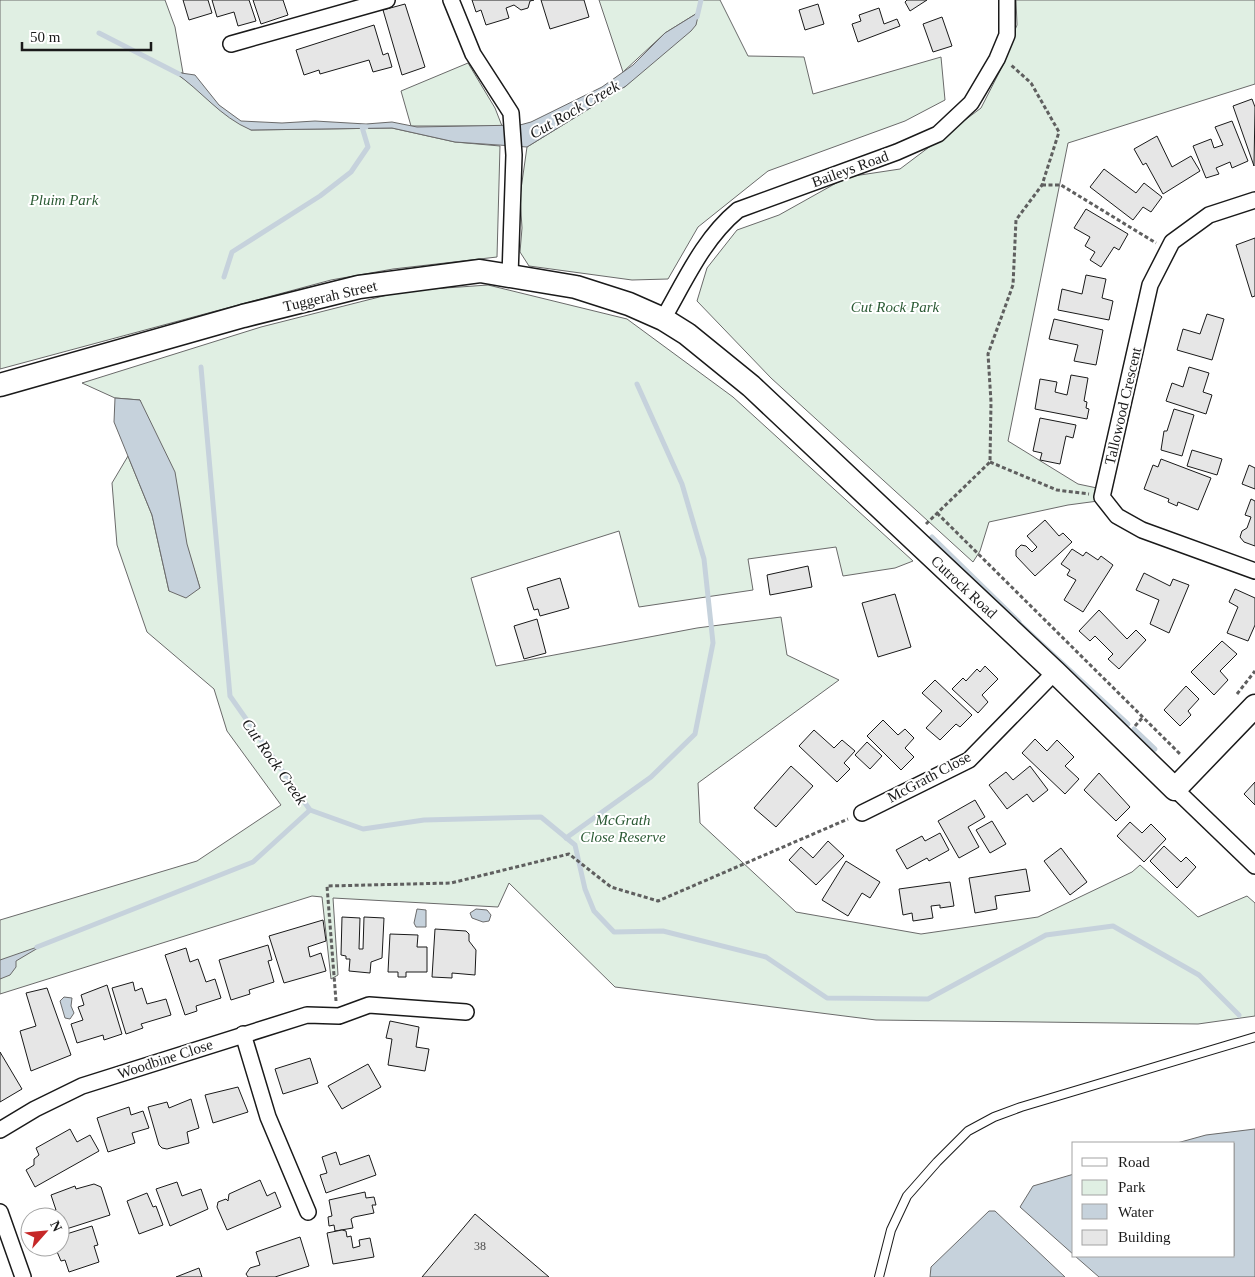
<svg xmlns="http://www.w3.org/2000/svg" width="1255" height="1277" font-family="Georgia,serif">
	<style>
		.green { fill: #e0efe3; stroke: #6a6a6a }
		.water { fill: #c6d2dc; stroke: #6a6a6a }
		.lines { fill: none; stroke-linecap: round; stroke-linejoin: round }
		.stream { stroke: #c6d2dc; stroke-width: 5 }
		.building { fill: #e6e6e6; stroke: #1a1a1a }
		.lane-casing { stroke: #1a1a1a; stroke-width: 10 }
		.street-casing { stroke: #1a1a1a; stroke-width: 18 }
		.secondary-casing { stroke: #1a1a1a; stroke-width: 25 }
		.path { stroke: #5f5f5f; stroke-width: 3; stroke-dasharray: 4 2.5; stroke-linecap: butt }
		.lane { stroke: #fff; stroke-width: 8 }
		.street { stroke: #fff; stroke-width: 15 }
		.secondary { stroke: #fff; stroke-width: 22 }
		.labels { text-anchor: middle; stroke-width: 4; stroke-linejoin: round; paint-order: stroke }
		.number-label { font-size: 12px; fill: #4d4d4d }
		.street-label { font-size: 15px; fill: #1a1a1a; stroke: #fff }
		.park-label { font-size: 15px; font-style: italic; fill: #2b5a34; stroke: #fff }
		.water-label { font-size: 16px; font-style: italic; fill: #1a1a1a; stroke: #fff }
	</style>
	<rect width="100%" height="100%" fill="#fff"/>
	<g class="green">
		<polygon points="0,0 165,0 175,27 183,73 176,73 251,130 392,128 455,142 500,146 497,257 393,269 331,280 0,369"/>
		<polygon points="599,0 720,0 748,56 804,57 813,94 941,57 945,100 905,121 768,171 698,227 668,279 632,280 529,266 520,252 522,228 520,196 527,147 626,86 699,12 665,33 623,72"/>
		<polygon points="1016,0 1255,0 1255,84 1068,143 1008,441 1078,484 1097,488 1098,501 1068,505 989,522 980,551 973,562 771,378 697,301 707,268 737,230 779,215 847,177 900,169 981,108 1005,61 1007,50 1017,25"/>
		<polygon points="468,63 495,108 502,126 411,126 401,91"/>
		<polygon points="488,285 627,319 733,397 913,561 895,568 843,576 836,547 748,559 753,590 639,607 619,531 471,578 496,666 697,628 781,617 787,655 839,680 698,783 700,823 796,912 921,934 1038,917 1132,872 1140,865 1198,917 1247,896 1255,903 1255,1016 1198,1024 876,1020 615,987 509,883 498,907 333,898 338,975 331,979 322,897 312,896 0,994 0,920 197,861 281,805 227,731 214,689 147,632 117,545 112,483 128,456 152,515 169,591 200,588 140,400 115,398 82,383 261,327 403,291"/>
	</g>
	<g class="water">
		<path d="M 699,12 L 696,25 L 691,31 L 626,86 L 527,147 L 455,142 L 392,128 L 251,130 C 220,117 201,90 174,72 L 195,75 L 219,105 L 241,121 L 282,123 L 315,121 L 366,124 L 392,122 L 417,127 L 520,125 L 531,122 L 602,87 L 633,65 L 665,33 Z"/>
		<polygon points="115,398 140,400 175,472 187,544 200,588 186,598 169,591 152,515 114,422"/>
		<polygon points="417,909 426,910 426,927 416,927 414,923"/>
		<polygon points="476,909 487,910 491,915 489,921 483,922 472,918 470,913"/>
		<polygon points="43,945 16,961 16,967 10,975 0,979 0,960"/>
		<polygon points="64,997 72,998 71,1006 74,1013 70,1019 65,1018 60,1001"/>
		<polygon points="1255,1129 1255,1277 1099,1277 1075,1256 1234,1256 1234,1143 1177,1143 1206,1135"/>
		<polygon points="1074,1174 1074,1255 1020,1207 1033,1186"/>
		<polygon points="989,1211 995,1211 1065,1277 930,1277 931,1267"/>
	</g>
	<g class="lines">
		<g class="stream">
			<polyline points="697,17 701,0"/>
			<polyline points="99,33 179,74"/>
			<polyline points="224,277 232,252 320,196 351,172 368,147 362,127 366,127"/>
			<polyline points="932,537 1019,622"/>
			<polyline points="1021,625 1128,724"/>
			<polyline points="1134,729 1155,749"/>
			<polyline points="310,810 363,829 424,820 541,817 575,845 585,889 594,911 614,932 663,931 766,957 827,998 928,999 1046,935 1113,926 1199,975 1239,1015"/>
			<polyline points="566,838 651,777 695,734 713,643 704,559 682,484 637,384"/>
			<polyline points="37,947 253,862 310,810 230,696 201,367"/>
		</g>
	</g>
	<g class="building">
		<polygon points="183,0 208,0 212,13 189,20"/>
		<polygon points="212,0 249,0 256,21 238,26 234,12 217,17"/>
		<polygon points="253,0 283,0 288,15 261,24"/>
		<polygon points="472,0 534,0 530,1 528,8 521,10 514,5 506,8 509,18 486,25 481,10 476,12"/>
		<polygon points="541,0 584,0 589,17 550,29"/>
		<polygon points="907,0 927,0 910,11 905,2"/>
		<polygon points="405,4 425,67 402,75 383,10"/>
		<polygon points="818,4 824,24 805,30 799,10"/>
		<polygon points="879,8 884,24 897,19 900,26 858,42 852,24 861,21 859,15"/>
		<polygon points="942,17 952,46 933,52 923,24"/>
		<polygon points="374,25 383,55 388,53 392,67 373,72 369,60 320,74 319,70 304,75 296,50"/>
		<polygon points="1252,99 1255,107 1254,166 1233,106"/>
		<polygon points="1232,121 1248,161 1232,168 1230,162 1216,168 1219,174 1206,178 1193,146 1211,139 1214,148 1223,145 1215,127"/>
		<polygon points="1157,136 1172,167 1191,156 1200,171 1163,194 1146,163 1143,165 1134,149"/>
		<polygon points="1104,169 1136,193 1144,183 1162,197 1151,212 1143,207 1133,220 1090,187"/>
		<polygon points="1086,209 1128,234 1119,250 1114,247 1101,267 1090,260 1095,252 1085,246 1090,237 1074,228"/>
		<polygon points="1255,238 1255,296 1252,297 1236,245"/>
		<polygon points="1086,275 1106,279 1102,298 1113,301 1109,320 1058,310 1062,289 1082,294"/>
		<polygon points="1207,314 1224,319 1212,360 1177,350 1183,329 1200,334"/>
		<polygon points="1054,319 1103,330 1096,365 1074,361 1078,345 1049,339"/>
		<polygon points="1189,367 1209,373 1203,392 1212,395 1206,414 1166,401 1172,383 1183,387"/>
		<polygon points="1071,375 1088,378 1084,401 1087,402 1086,408 1089,409 1087,419 1035,409 1040,379 1057,382 1055,392 1067,395"/>
		<polygon points="1174,409 1194,415 1182,456 1161,450 1164,431 1167,431"/>
		<polygon points="1040,418 1076,425 1073,438 1066,436 1060,464 1040,460 1042,453 1033,451"/>
		<polygon points="1192,450 1222,459 1217,475 1187,466"/>
		<polygon points="1161,459 1211,478 1198,510 1178,502 1177,506 1168,502 1169,499 1144,489 1153,465 1158,467"/>
		<polygon points="1249,465 1255,468 1255,489 1242,484"/>
		<polygon points="1251,499 1255,501 1255,546 1244,542 1240,537 1242,531 1247,528 1251,517 1245,515"/>
		<polygon points="1045,520 1059,536 1063,533 1072,542 1035,576 1016,556 1016,550 1021,545 1026,546 1032,552 1037,547 1027,536"/>
		<polygon points="1072,549 1083,556 1086,552 1098,560 1101,556 1113,565 1083,612 1064,600 1076,580 1067,575 1070,570 1061,564"/>
		<polygon points="808,566 812,587 770,595 767,575"/>
		<polygon points="1144,573 1170,586 1173,579 1189,585 1169,633 1150,624 1159,600 1136,590"/>
		<polygon points="560,578 569,608 540,616 538,609 534,610 527,588"/>
		<polygon points="1235,589 1255,598 1255,625 1248,641 1227,633 1238,607 1229,602"/>
		<polygon points="895,594 911,647 878,657 862,603"/>
		<polygon points="1099,610 1127,639 1136,630 1146,640 1119,669 1108,659 1113,654 1095,636 1090,641 1079,631"/>
		<polygon points="537,619 546,653 524,659 514,626"/>
		<polygon points="1222,641 1237,654 1220,671 1228,680 1214,695 1191,672"/>
		<polygon points="985,666 998,679 982,695 988,702 978,713 952,689 963,678 966,681 977,669 980,672"/>
		<polygon points="935,680 972,715 960,727 956,724 940,740 926,728 942,711 922,693"/>
		<polygon points="1186,686 1199,699 1188,711 1191,715 1180,726 1164,710"/>
		<polygon points="883,720 898,735 905,729 914,738 905,748 914,757 901,770 867,736"/>
		<polygon points="814,730 834,748 842,740 855,751 844,763 850,769 837,782 799,746"/>
		<polygon points="1035,739 1047,751 1057,740 1074,757 1065,766 1079,779 1065,794 1022,753"/>
		<polygon points="867,742 882,756 870,769 855,755"/>
		<polygon points="791,766 813,786 776,827 754,808"/>
		<polygon points="1030,766 1048,790 1033,802 1027,794 1007,809 989,785 1006,772 1013,780"/>
		<polygon points="1099,773 1130,807 1116,821 1084,790"/>
		<polygon points="1255,782 1255,805 1244,794"/>
		<polygon points="975,800 985,817 968,827 979,847 959,858 938,821"/>
		<polygon points="992,821 1006,844 990,853 976,830"/>
		<polygon points="1130,822 1142,833 1151,824 1166,839 1144,862 1117,836"/>
		<polygon points="940,833 949,850 929,861 927,858 907,869 896,850 922,836 925,841"/>
		<polygon points="828,841 844,856 816,885 789,860 801,847 813,858"/>
		<polygon points="1164,846 1181,862 1186,857 1196,867 1177,888 1150,861"/>
		<polygon points="1061,848 1087,882 1070,895 1044,861"/>
		<polygon points="846,861 880,882 870,898 862,893 848,916 822,900"/>
		<polygon points="1026,869 1030,891 995,896 997,909 975,913 969,878"/>
		<polygon points="950,882 954,906 940,908 940,905 931,906 933,918 913,921 912,913 903,915 899,889"/>
		<polygon points="342,917 360,918 359,949 363,949 364,917 384,918 382,958 371,962 370,973 349,971 350,959 346,959 346,956 341,955"/>
		<polygon points="323,920 326,941 308,947 310,957 321,953 326,971 284,983 269,936"/>
		<polygon points="435,929 466,931 469,934 469,941 476,950 475,975 452,973 452,978 432,977"/>
		<polygon points="390,934 418,935 417,947 427,947 427,972 406,972 406,977 398,977 398,972 388,972"/>
		<polygon points="268,945 272,960 268,961 274,982 249,990 250,994 231,1000 219,960"/>
		<polygon points="186,948 190,962 198,959 206,982 215,979 221,998 196,1006 197,1011 185,1015 165,955"/>
		<polygon points="133,982 135,991 142,988 147,1004 166,999 171,1015 141,1024 143,1028 126,1034 112,988"/>
		<polygon points="107,985 122,1034 104,1040 103,1035 77,1043 71,1024 83,1020 78,1007 84,1005 81,995"/>
		<polygon points="47,988 71,1055 31,1071 20,1031 36,1026 26,993"/>
		<polygon points="390,1021 419,1027 416,1047 429,1049 425,1071 388,1065 392,1039 386,1038"/>
		<polygon points="0,1052 22,1089 0,1102"/>
		<polygon points="310,1058 318,1083 283,1094 275,1069"/>
		<polygon points="368,1064 381,1087 342,1109 328,1086"/>
		<polygon points="238,1087 248,1112 213,1123 205,1095"/>
		<polygon points="191,1099 199,1128 187,1132 189,1143 167,1149 162,1148 159,1145 148,1107 167,1102 169,1108"/>
		<polygon points="129,1107 131,1115 143,1111 149,1128 132,1133 135,1143 108,1152 97,1118"/>
		<polygon points="70,1129 77,1142 90,1135 99,1151 35,1187 26,1170 34,1165 34,1159 39,1155 36,1148"/>
		<polygon points="336,1152 340,1165 369,1155 376,1175 326,1193 320,1175 327,1173 322,1157"/>
		<polygon points="260,1180 267,1196 275,1192 281,1207 227,1230 217,1207 218,1202 226,1199 228,1201 229,1194"/>
		<polygon points="177,1182 182,1196 201,1189 208,1209 170,1226 156,1189"/>
		<polygon points="94,1184 101,1187 110,1215 60,1231 60,1217 43,1217 42,1215 56,1210 51,1195 75,1186 76,1189"/>
		<polygon points="365,1192 366,1198 374,1197 376,1205 372,1205 374,1213 354,1217 351,1219 353,1228 335,1231 334,1225 329,1226 328,1217 332,1216 329,1200"/>
		<polygon points="147,1193 153,1207 156,1206 163,1225 139,1234 127,1201"/>
		<polygon points="475,1214 549,1277 422,1277"/>
		<polygon points="92,1226 98,1245 94,1246 99,1262 69,1272 65,1260 61,1261 55,1247 60,1247 60,1236"/>
		<polygon points="342,1230 346,1231 347,1237 351,1236 353,1248 360,1246 359,1240 370,1238 374,1257 333,1264 327,1233"/>
		<polygon points="300,1237 309,1266 275,1277 248,1277 246,1274 250,1268 260,1265 256,1252"/>
		<polygon points="199,1268 202,1277 176,1277"/>
	</g>
	<g class="lines">
		<g class="lane-casing">
			<polyline id="lane" points="879,1277 891,1230 907,1196 937,1162 968,1131 994,1117 1021,1107 1255,1037"/>
		</g>
		<g class="street-casing">
			<g id="street">
				<polyline points="451,0 473,54 511,113 514,155 510,276"/>
				<polyline points="231,44 387,0"/>
				<polyline points="1255,200 1209,215 1172,242 1150,285 1102,497 1117,516 1142,530 1255,571"/>
				<path d="M 663,319 C 685,281 703,239 738,210 L 897,152 L 938,134 L 971,103 L 997,59 L 1007,35 L 1007,0"/>
				<polyline points="1175,789 1255,866"/>
				<polyline points="862,813 969,760 1055,672"/>
				<polyline points="243,1034 268,1117 308,1212"/>
				<polyline points="0,1130 35,1109 82,1086 307,1015 339,1016 369,1005 466,1012"/>
				<polyline points="0,1212 23,1277"/>
			</g>
		</g>
		<g class="secondary-casing">
			<polyline id="secondary" points="0,385 243,316 359,287 480,271 576,287 629,304 663,319 687,334 751,386 1055,672 1175,789 1255,706"/>
		</g>
		<g class="path">
			<polyline points="1042,185 1061,185 1156,243"/>
			<polyline points="990,462 1057,490 1089,494"/>
			<polyline points="937,513 1180,754"/>
			<polyline points="926,524 990,462 991,402 988,354 1013,285 1016,220 1042,185 1059,132 1031,83 1011,65"/>
			<polyline points="1237,694 1255,671"/>
			<polyline points="1135,726 1143,717"/>
			<polyline points="336,1001 327,886 451,883 569,854 611,887 658,901 848,819"/>
		</g>
		<use href="#lane" class="lane"/>
		<use href="#street" class="street"/>
		<use href="#secondary" class="secondary"/>
	</g>
	<g class="labels">
		<g class="number-label">
			<text x="480" y="1250">38</text>
		</g>
		<g class="street-label">
			<text transform="translate(850 169) rotate(-20)" y="5">Baileys Road</text>
			<text transform="translate(330 296) rotate(-13)" y="5">Tuggerah Street</text>
			<text transform="translate(1123 406) rotate(-77)" y="5">Tallowood Crescent</text>
			<text transform="translate(964 587) rotate(43)" y="5">Cutrock Road</text>
			<text transform="translate(929 777) rotate(-28)" y="5">McGrath Close</text>
			<text transform="translate(165 1059) rotate(-18)" y="5">Woodbine Close</text>
		</g>
		<g class="park-label">
			<text x="64" y="205">Pluim Park</text>
			<text x="895" y="312">Cut Rock Park</text>
			<text x="623" y="825">McGrath<tspan x="623" dy="17">Close Reserve</tspan></text>
		</g>
		<g class="water-label">
			<text transform="translate(574 109) rotate(-30)" y="6">Cut Rock Creek</text>
			<text transform="translate(275 761) rotate(55)" y="6">Cut Rock Creek</text>
		</g>
	</g>
	<rect x="1072" y="1142" width="162" height="115" fill="#ffffff" stroke="#a3a3a3"/>
	<rect x="1082" y="1158" width="25" height="8" fill="#ffffff" stroke="#a3a3a3"/>
	<text x="1118" y="1167" font-size="15" fill="#1a1a1a">Road</text>
	<rect x="1082" y="1180" width="25" height="15" fill="#e0efe3" stroke="#a3a3a3"/>
	<text x="1118" y="1192" font-size="15" fill="#1a1a1a">Park</text>
	<rect x="1082" y="1204" width="25" height="15" fill="#c6d2dc" stroke="#a3a3a3"/>
	<text x="1118" y="1217" font-size="15" fill="#1a1a1a">Water</text>
	<rect x="1082" y="1230" width="25" height="15" fill="#e6e6e6" stroke="#a3a3a3"/>
	<text x="1118" y="1242" font-size="15" fill="#1a1a1a">Building</text>
	<g transform="translate(45 1232) rotate(63)"><circle r="24" fill="#ffffff" stroke="#a3a3a3"/>
	<path d="M0-4L9 19L0 12L-9 19Z" fill="#c62828"/>
	<text y="-8" font-size="14" font-weight="bold" text-anchor="middle" fill="#1a1a1a">N</text>
	</g>
	<path d="M22 42v8h129v-8" fill="none" stroke="#1a1a1a" stroke-width="2.5"/>
	<text x="30" y="42" font-size="15" fill="#1a1a1a" stroke="#ffffff" stroke-width="4" paint-order="stroke">50 m</text>
</svg>
